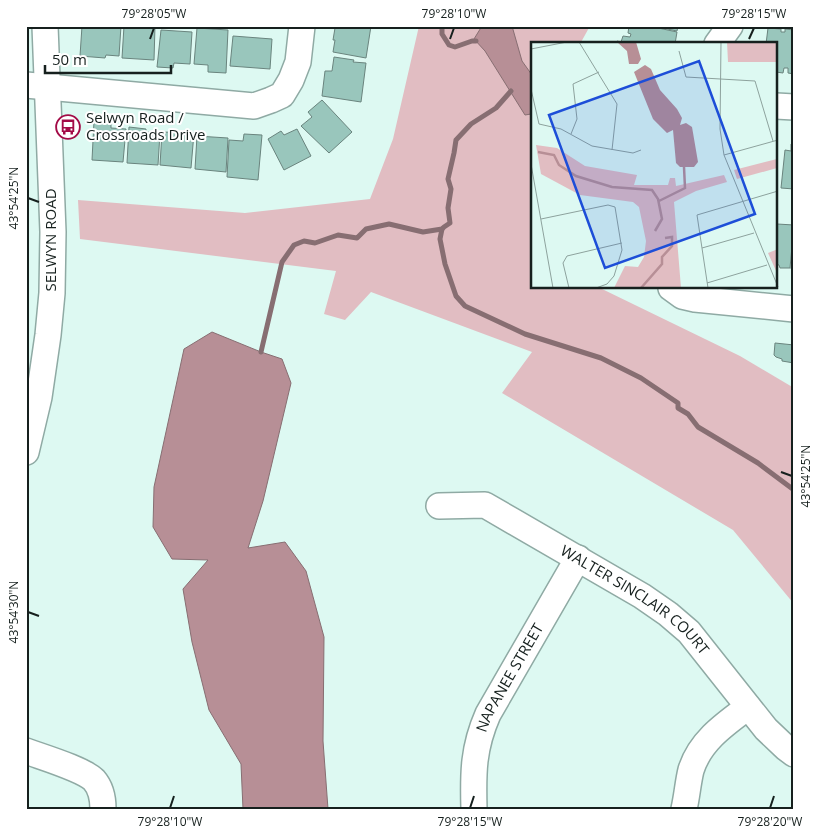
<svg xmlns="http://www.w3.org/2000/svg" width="820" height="835" font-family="'Open Sans',sans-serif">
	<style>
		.green { fill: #e1bdc2 }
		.water { fill: #b78f96; stroke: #876e72 }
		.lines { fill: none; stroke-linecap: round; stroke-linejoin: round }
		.stream { stroke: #876e72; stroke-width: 5 }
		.building { fill: #99c6bc; stroke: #6a847e }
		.minor-casing { stroke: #8faaa4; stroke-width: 28 }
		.minor { stroke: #fff; stroke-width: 25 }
		.ticks { fill: none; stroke: #16201e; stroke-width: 2 }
		.labels { text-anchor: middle; stroke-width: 4; stroke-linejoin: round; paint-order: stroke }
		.poi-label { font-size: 15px; fill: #16201e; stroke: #fff; text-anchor: start }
		.street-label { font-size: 15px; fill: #16201e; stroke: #fff }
		.inset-river { fill: none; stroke: #b78f96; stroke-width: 2.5 }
		.inset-road { fill: none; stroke: #8da29d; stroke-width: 1 }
		.view { fill: #1d4ed8; fill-opacity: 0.15; stroke: #1d4ed8; stroke-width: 2.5 }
		.inset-edge { fill: none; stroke: #16201e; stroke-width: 2.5 }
		.neatline { fill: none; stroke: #16201e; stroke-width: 2 }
		.ticks-label { font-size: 12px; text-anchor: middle; fill: #16201e }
	</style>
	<rect width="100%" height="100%" fill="#ddf9f2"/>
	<polygon class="green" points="419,26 590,26 580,44 532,44 532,288 600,288 740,356 794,388 794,604 733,530 502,393 532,352 371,292 345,320 324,314 336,271 80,239 78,200 245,213 370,199 393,139"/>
	<g class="water">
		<polygon points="482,26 512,26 522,61 532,75 532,112 531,114 525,115 485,51 474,39"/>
		<polygon points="212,332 261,352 282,359 291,383 263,501 248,548 285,542 306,571 324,637 323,741 328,809 243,809 241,764 209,710 192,642 183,589 208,560 172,559 153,527 154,487 184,349"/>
	</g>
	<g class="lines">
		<g class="stream">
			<polyline points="442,26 442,34 449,45 455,47 472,41 476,41"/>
			<polyline points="442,229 440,239 445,264 456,296 465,306 525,334 601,358 641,378 678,403 678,408 688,414 698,427 758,463 794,490"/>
			<polyline points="261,352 282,262 294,245 304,241 315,243 338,235 357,238 366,229 389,224 423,232 442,229 444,227 450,223 448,208 451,189 448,179 454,153 456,140 471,124 496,108 511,91"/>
		</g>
	</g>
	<g class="building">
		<polygon points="82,26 121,26 119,56 106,55 105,58 80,56"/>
		<polygon points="124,26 155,26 154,60 122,58"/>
		<polygon points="333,26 371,26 366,58 333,52 335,40 333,40 335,28 333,28"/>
		<polygon points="629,26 649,26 677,32 675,44 616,44 617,41 621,42 623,36 630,37 631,34 628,33"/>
		<polygon points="653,26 678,26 677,31"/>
		<polygon points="197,28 228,30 226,73 208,72 208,65 194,64"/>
		<polygon points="768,28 781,29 781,32 785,32 785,29 794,30 794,74 788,73 788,68 784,68 783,73 776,72 776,44 766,44"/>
		<polygon points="161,30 192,32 190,64 174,63 173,68 157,67"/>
		<polygon points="233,36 272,39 270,69 230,66"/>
		<polygon points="334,57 354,60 353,62 366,63 361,102 322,96 325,71 332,71"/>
		<polygon points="322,100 352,132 329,153 301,126 312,117 308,112"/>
		<polygon points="94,121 111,123 111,128 126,129 123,162 92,160"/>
		<polygon points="129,127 146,129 146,132 160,133 158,165 127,163"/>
		<polygon points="297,129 311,156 284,170 268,139 281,131 284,135"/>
		<polygon points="162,132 194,133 191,168 160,165"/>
		<polygon points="244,134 262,135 258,180 227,177 229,140 243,141"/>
		<polygon points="197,136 228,138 226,172 195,169"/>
		<polygon points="791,144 794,144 794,189 781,188 785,150 791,151"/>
		<polygon points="777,224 794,225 790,268 780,268 779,265 776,264"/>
		<polygon points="794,239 794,269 791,269"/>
		<polygon points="775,343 794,345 794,363 782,361 782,359 776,357 774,355"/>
	</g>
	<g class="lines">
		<g class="minor-casing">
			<g id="minor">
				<polyline points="717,44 730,26"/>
				<polyline points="26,85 254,106 271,100 282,95 291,80 298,62 302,26"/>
				<polyline points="776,106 794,107"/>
				<polyline points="671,288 682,296 695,299 794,309"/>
				<polyline points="26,452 39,397 48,335 52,293 53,232 45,26"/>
				<path id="s1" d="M 439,506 L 485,505 L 642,596 L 668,614 L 689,632 L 766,729 L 786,748 L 794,754"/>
				<path d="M 26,751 C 42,757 83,769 94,780 C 101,788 103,799 103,809"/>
				<path id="s2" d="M 474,809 C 473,773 473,748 488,714 L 578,558"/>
				<path d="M 684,809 C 687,796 688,782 691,770 C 700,741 725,724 748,707"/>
			</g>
		</g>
		<use href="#minor" class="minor"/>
	</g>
	<path class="ticks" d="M 150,39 L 154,28M 450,39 L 454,28M 749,39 L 754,28M 28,198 L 39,202M 781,472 L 792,476M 28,612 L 39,616M 170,808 L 174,796M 470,808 L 474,796M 770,808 L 774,796"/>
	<defs>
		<g id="bus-ring" transform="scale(1.25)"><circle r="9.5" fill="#fff" stroke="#a30b47" stroke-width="1.5"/><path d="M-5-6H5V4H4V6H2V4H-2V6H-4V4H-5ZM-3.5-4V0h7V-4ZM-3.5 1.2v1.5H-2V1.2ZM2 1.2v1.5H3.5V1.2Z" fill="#a30b47"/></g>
	</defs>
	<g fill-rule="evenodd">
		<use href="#bus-ring" x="68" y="127"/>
	</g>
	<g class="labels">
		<g class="poi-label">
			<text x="86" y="123">Selwyn Road /<tspan x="86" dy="17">Crossroads Drive</tspan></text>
		</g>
		<g class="street-label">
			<text transform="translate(51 240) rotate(-90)" y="5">SELWYN ROAD</text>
			<text dy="5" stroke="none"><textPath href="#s1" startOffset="224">WALTER SINCLAIR COURT</textPath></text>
			<text dy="5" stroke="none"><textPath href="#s2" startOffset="139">NAPANEE STREET</textPath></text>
		</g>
	</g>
	<g transform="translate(531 42)">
		<rect width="246" height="246" fill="#ddf9f2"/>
		<path d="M 196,0 L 246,0 L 246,34 L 245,20 L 197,20 ZM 5,103 L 26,106 L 54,124 L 106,133 L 103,143 L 137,143 L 139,136 L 144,136 L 145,144 L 193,133 L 196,140 L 165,149 L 143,160 L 150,246 L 83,246 L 94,224 L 107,225 L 113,215 L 115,199 L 108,165 L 102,160 L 49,153 L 10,132 ZM 246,117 L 246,126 L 206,137 L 203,128 ZM 247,207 L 247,231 L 246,231 L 237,211 Z" fill="#e1bdc2"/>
		<path d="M 86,0 L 105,0 L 110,17 L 107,22 L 98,22 L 96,9 ZM 114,23 L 120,27 L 129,48 L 146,67 L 151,76 L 149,83 L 155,81 L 161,85 L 167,120 L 163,125 L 149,125 L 145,121 L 142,88 L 136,91 L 122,77 L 103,30 Z" fill="#b78f96"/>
		<path class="inset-river" d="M 7,110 L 23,113 L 28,123 L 45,134 L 81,145 L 121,148 L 127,157 L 131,177 L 124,189M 128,159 L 154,146 L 153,125M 110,246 L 131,222 L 131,215 L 141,204 L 141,195 L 134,196"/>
		<path class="inset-road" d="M 48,0 L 86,62 L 81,108M 190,0 L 189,87 L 193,113 L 247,245M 0,7 L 36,0M 148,9 L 155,35 L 224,39 L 242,99M 0,47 L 8,82 L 30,87 L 61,104 L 102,111 L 110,108M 40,92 L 46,77 L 42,42 L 68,30M 193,113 L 247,98M 0,122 L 22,246M 10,177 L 77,163 L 84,165 L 91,208 L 83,234 L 76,242 L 65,246M 171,206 L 223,191M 176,241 L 236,223M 38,246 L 32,221 L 36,214 L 91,201M 177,246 L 166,173 L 247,149"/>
		<path class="view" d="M 168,19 L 224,172 L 74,226 L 18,73 Z"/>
		<rect width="246" height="246" class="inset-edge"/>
	</g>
	<rect width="820" height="835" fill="none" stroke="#ffffff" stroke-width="55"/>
	<path d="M45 65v8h126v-8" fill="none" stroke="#16201e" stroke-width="2.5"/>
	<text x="52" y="65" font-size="15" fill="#16201e" stroke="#ffffff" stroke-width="4" paint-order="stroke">50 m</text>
	<rect x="28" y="28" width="764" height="780" class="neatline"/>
	<g class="ticks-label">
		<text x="154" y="18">79°28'05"W</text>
		<text x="454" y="18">79°28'10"W</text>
		<text x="754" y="18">79°28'15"W</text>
		<text transform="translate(14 198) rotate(-90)" y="4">43°54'25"N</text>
		<text transform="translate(806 476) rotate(-90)" y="4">43°54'25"N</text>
		<text transform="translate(14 612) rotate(-90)" y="4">43°54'30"N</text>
		<text x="170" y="826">79°28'10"W</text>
		<text x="470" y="826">79°28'15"W</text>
		<text x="770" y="826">79°28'20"W</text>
	</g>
</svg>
